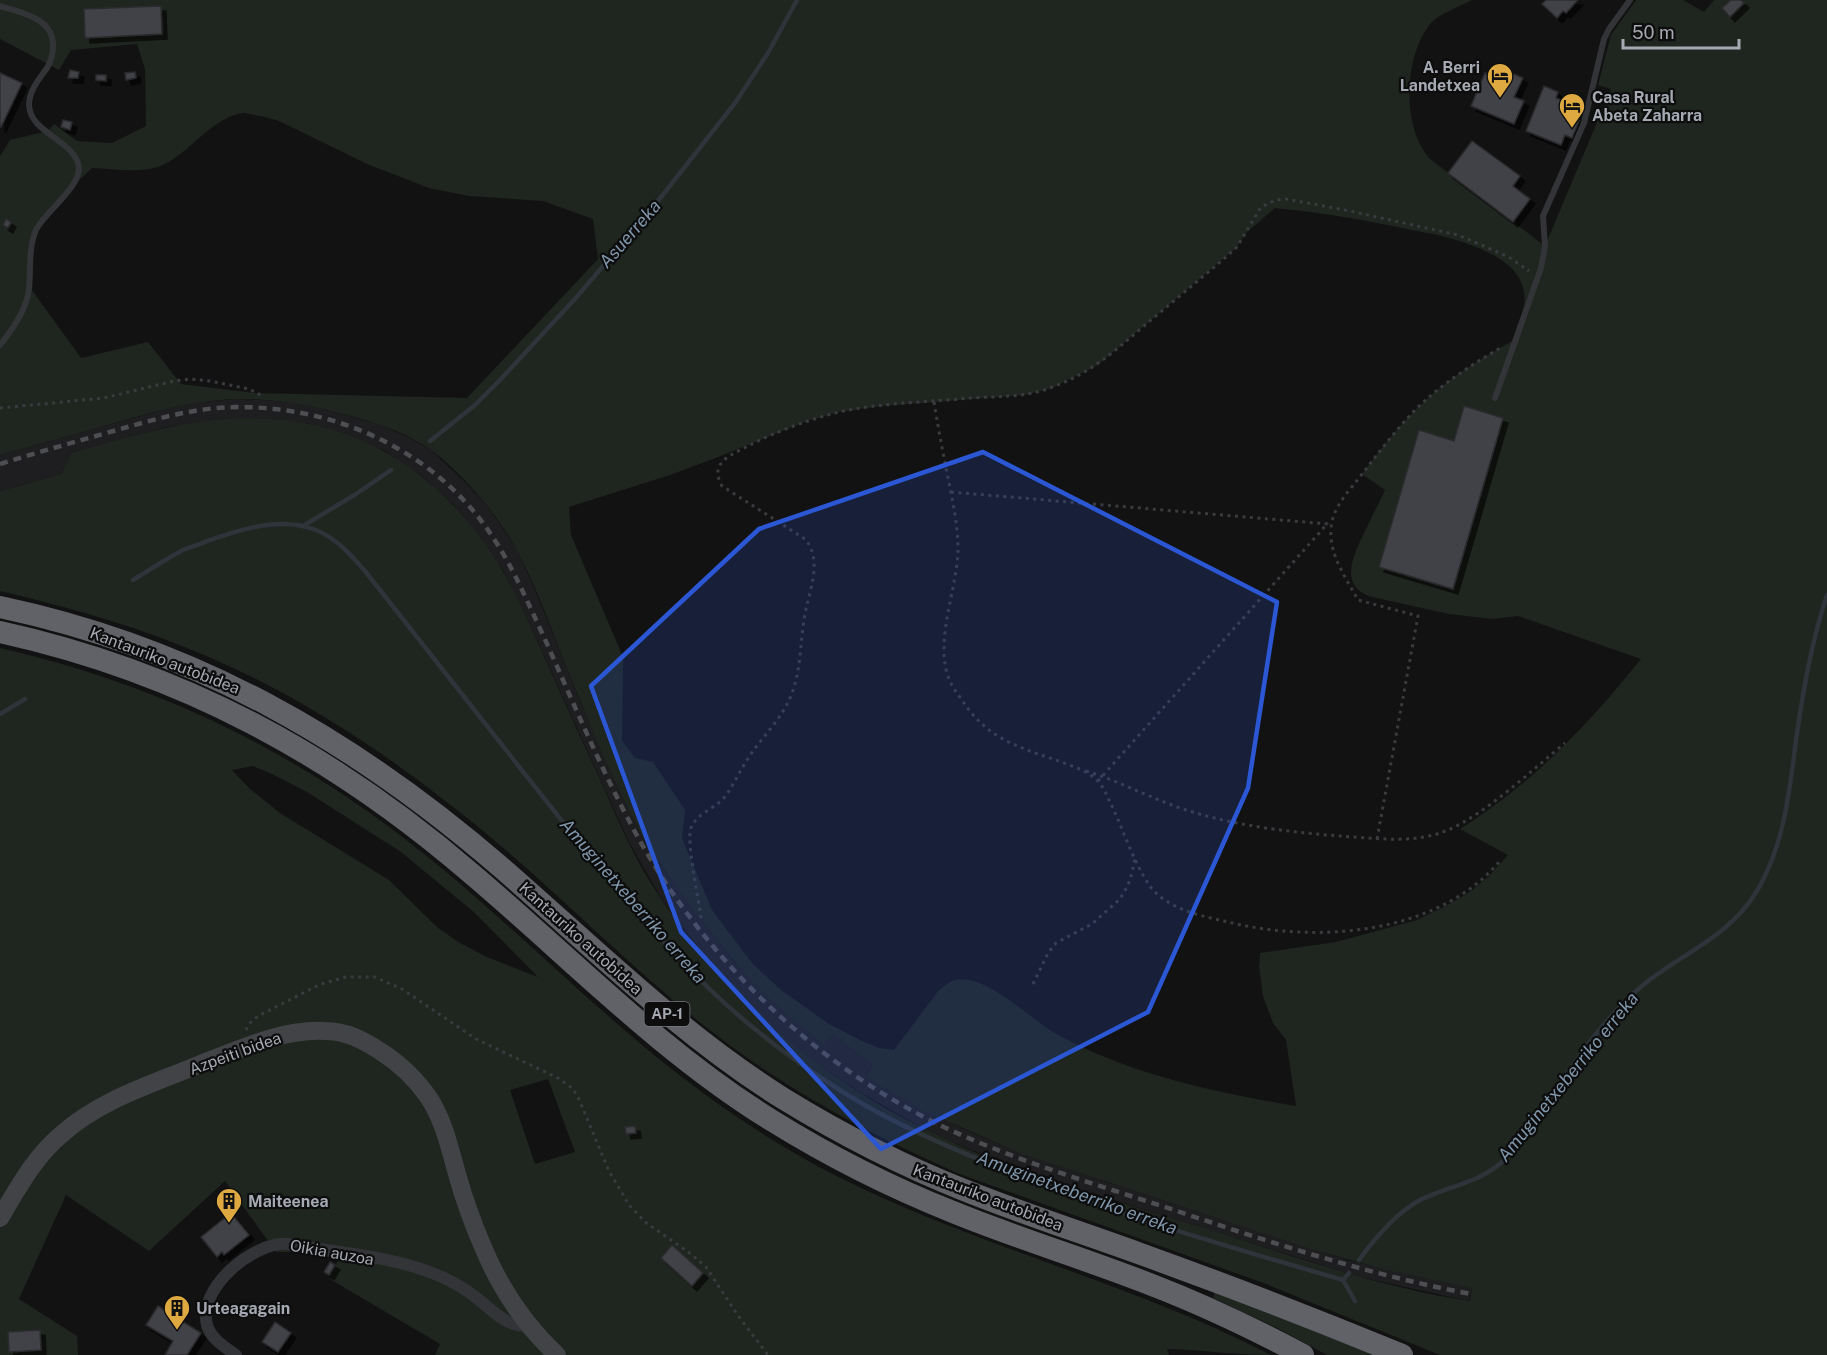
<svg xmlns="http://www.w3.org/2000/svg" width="1827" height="1355" font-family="'Public Sans',sans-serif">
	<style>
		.built { fill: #1e1e20 }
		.green { fill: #1f251f; fill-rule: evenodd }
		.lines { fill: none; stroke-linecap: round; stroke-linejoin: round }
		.stream { stroke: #2d343a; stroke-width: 4.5 }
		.building { fill: #414246; stroke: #2c2c2f; stroke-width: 1.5; filter: url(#shadow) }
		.path { stroke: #393b3f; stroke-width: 3; stroke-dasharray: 3 4.5; stroke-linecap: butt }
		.service { stroke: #333438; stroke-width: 6 }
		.minor { stroke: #333438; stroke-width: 12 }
		.secondary { stroke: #414347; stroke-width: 18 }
		.motorway { stroke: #606268; stroke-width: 22 }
		.rail { stroke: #4c4e52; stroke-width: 4.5; stroke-dasharray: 8 6; stroke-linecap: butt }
		.marked { fill: #2b57d4; fill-opacity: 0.2; stroke: #2b57d4; stroke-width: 4.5; stroke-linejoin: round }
		.labels { text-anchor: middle; stroke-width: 4.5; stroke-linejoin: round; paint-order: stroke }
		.shield { fill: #0d0d0e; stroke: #777a81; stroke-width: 1.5 }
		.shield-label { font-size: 15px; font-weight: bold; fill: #a5a9b2 }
		.poi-label { font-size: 16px; font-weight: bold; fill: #a5a9b2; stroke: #0d0d0e; text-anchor: start }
		.street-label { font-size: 16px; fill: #a5a9b2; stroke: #0d0d0e }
		.water-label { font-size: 18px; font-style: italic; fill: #7f96aa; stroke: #0d0d0e }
	</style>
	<defs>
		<filter id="shadow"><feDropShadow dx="5" dy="5" stdDeviation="0" flood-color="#0009"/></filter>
	</defs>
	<rect width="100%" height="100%" fill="#121213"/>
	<polygon class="built" points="237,399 264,400 303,404 346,415 381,425 410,438 431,450 467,484 488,507 517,550 533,585 581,703 617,782 640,831 660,864 735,963 784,1011 824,1045 833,1035 873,1065 866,1075 961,1128 1001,1145 1107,1182 1347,1260 1472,1288 1469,1301 1360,1277 1037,1176 937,1136 861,1093 810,1059 769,1025 732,988 704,955 663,901 629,842 524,612 503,570 481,538 452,503 423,477 385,451 358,439 309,424 269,419 214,420 163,428 71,453 61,474 0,491 0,455 169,408 192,403"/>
	<g class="green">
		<path d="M 0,0 L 1472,0 C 1461,6 1439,14 1431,23 C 1404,55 1401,127 1430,159 L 1545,246 L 1611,89 L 1598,85 L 1611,35 L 1636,0 L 1683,0 L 1704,12 L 1714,0 L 1827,0 L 1827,1355 L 1440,1355 L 1266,1284 L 957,1173 C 869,1134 786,1090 711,1031 C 621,961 543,876 453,807 C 378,748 299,696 211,658 C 143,628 72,608 0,591 L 0,491 L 61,474 L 71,453 C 118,440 165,425 214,420 C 332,408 424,454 491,552 C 504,571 514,591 524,612 C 549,667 573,722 599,777 C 615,813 630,850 651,883 C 720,994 821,1081 939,1136 C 1014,1172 1095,1195 1175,1219 C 1272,1248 1369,1286 1470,1301 L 1472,1288 L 1387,1270 L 1314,1250 L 1020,1153 L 924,1111 L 866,1076 L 873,1065 L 833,1035 L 824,1045 C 793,1020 761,993 734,961 C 722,946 710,930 698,915 C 677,888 658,862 641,833 C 611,778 588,719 564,661 C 549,623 535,583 515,547 C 495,512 464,475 431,450 C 404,431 371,421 339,413 C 304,404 270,398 234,399 C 190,401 149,413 108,425 C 72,435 36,445 0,455 L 0,156 L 10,140 L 48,131 L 54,124 L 77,141 L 112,143 L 146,126 L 145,69 L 137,44 L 71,50 L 59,70 L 0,39 ZM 160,6 L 162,34 L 85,9 ZM 244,113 L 265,117 L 279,121 L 367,164 L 429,188 L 469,196 L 543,201 L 593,219 L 598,259 L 467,398 L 255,393 L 181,384 L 148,342 L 81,358 L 29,286 L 34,235 L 66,193 L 92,168 C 113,169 138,173 158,167 C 189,156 211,116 244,113 ZM 1275,208 C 1317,212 1360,219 1402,228 C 1420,232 1438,234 1456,240 C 1478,247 1509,258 1520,280 C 1530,299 1521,320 1516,339 C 1485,356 1455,374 1428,398 C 1403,420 1382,447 1362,474 L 1385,490 C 1379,503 1372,516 1366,529 C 1355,552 1336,586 1372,597 L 1449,614 L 1493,619 L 1518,616 L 1641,659 C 1585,728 1535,781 1460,829 L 1508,855 L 1488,877 L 1471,891 L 1451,903 L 1417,920 L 1336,942 L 1260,953 L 1259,967 L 1263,996 L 1273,1023 L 1286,1040 L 1296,1106 C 1213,1092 1127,1074 1053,1032 C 1028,1017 985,973 955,980 C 949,982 944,986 939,990 L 894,1050 L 879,1048 L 862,1041 L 829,1024 L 781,990 L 752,963 L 712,910 L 682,838 L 685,810 L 653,762 L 635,758 L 622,741 L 623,657 L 571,535 L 569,507 L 670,475 L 713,459 L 807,421 L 839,412 L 882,406 L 1024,395 L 1052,388 L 1098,365 L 1237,247 L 1245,234 Z"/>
		<path d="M 0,648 C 170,687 311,759 445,871 C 522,935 594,1008 673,1070 C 706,1096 740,1120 776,1142 C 930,1237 1111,1272 1271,1355 C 1236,1355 1202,1350 1167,1349 L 1169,1355 L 435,1355 L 440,1344 L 328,1278 L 339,1259 L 297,1252 L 276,1252 L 225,1181 L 149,1251 L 66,1195 L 19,1299 L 77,1336 L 78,1355 L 0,1355 ZM 253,766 L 272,774 L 307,792 L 401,852 L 475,913 L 538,977 L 487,957 L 460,943 L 438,928 L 389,880 L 280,813 L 249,788 L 232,770 ZM 548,1079 L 575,1152 L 535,1164 L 510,1090 Z"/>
		<polygon points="1215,1291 1373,1355 1327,1355 1277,1328 1213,1298"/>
	</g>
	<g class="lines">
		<g class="stream">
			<polyline points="430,441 475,405 500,380 574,300 647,215 735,103 768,53 797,0"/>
			<polyline points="303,526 356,494 391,470"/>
			<path d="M 133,580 C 149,570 165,560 181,551 C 190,547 199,545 207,541 C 241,529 281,516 316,530 C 336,538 351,555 365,571 C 419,640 474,709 528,778 C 577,840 626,902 681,960 C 729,1012 787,1057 846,1094 C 896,1125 949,1148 1004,1169 C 1114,1214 1229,1247 1343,1280 L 1349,1273"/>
			<polyline points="0,714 25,699"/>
			<path d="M 1359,1260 C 1375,1238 1396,1213 1420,1200 C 1448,1186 1479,1183 1502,1162 C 1522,1145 1536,1119 1551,1097 C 1577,1058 1607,1015 1643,985 C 1681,954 1728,937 1755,894 C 1785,847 1790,786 1797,733 C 1804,686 1812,640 1827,595"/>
			<polyline points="1343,1280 1355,1301"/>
		</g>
	</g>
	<g class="building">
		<polygon points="1546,0 1578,0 1566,13 1563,11 1557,18 1542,4"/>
		<polygon points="1731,0 1741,0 1744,3 1730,17 1722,8"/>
		<polygon points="161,6 162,34 85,38 84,9"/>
		<polygon points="1499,68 1523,78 1514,97 1524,101 1514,124 1471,106 1485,73 1495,77"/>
		<polygon points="70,70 79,72 78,78 68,78"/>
		<polygon points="135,72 136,78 126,80 125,73"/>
		<polygon points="0,73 22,83 1,127 0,127"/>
		<polygon points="96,75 106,75 106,81 96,80"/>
		<polygon points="1544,86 1558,92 1556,98 1576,106 1572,118 1579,121 1572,138 1565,135 1561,145 1526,131"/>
		<polygon points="63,120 72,122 70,130 61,127"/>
		<polygon points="1472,141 1520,176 1513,186 1530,199 1513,222 1448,173"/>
		<polygon points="6,219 11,222 8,228 3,225"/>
		<polygon points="1464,406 1503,418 1453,589 1379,567 1419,430 1454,441"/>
		<polygon points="635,1126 636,1133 626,1134 625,1127"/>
		<polygon points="231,1213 249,1235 224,1255 222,1252 217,1257 201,1237"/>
		<polygon points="672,1245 703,1273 692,1286 661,1258"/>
		<polygon points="330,1262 335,1265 329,1275 324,1272"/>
		<polygon points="158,1306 201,1333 187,1355 165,1355 173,1341 146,1325"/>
		<polygon points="275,1322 291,1333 278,1352 262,1342"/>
		<polygon points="40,1330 41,1350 9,1352 8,1332"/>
	</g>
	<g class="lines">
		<g class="path">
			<path d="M 934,402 C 938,427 943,453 948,478 C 953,502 958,526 958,550 C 957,590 934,641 949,679 C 952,687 957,693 962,700 C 985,736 1014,746 1053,759 C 1066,764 1081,768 1092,776 C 1101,782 1105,791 1109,800 C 1122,825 1138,877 1157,894 C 1175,910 1201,916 1224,921 C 1312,944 1436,936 1499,862"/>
			<polyline points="0,408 104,398 174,381 190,379 210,381 249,389 259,394 261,399"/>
			<polyline points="951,492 1328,524"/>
			<path d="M 1086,771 C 1119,781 1150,798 1183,809 C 1238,827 1297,833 1354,837 C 1386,839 1417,843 1448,830 C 1487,813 1532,770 1565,743"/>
			<polyline points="1098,781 1328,523"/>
			<path d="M 1377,839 L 1418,616 L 1358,600 C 1346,578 1329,555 1331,529 C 1332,509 1347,493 1359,478 C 1377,455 1394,432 1414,411 C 1440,385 1471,365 1502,347"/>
			<path d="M 701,918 C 699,900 686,842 691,828 C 697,812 718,808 727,794 C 736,780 743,765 753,751 C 767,732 786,713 793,690 C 802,664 800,636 806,609 C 811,586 822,559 805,539 L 722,486 C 709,463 729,456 746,447 C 775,432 807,420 839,412 C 879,403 929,402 970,398 C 1000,396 1028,398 1055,386 C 1092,372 1116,350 1145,325 C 1169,305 1194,284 1218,264 L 1237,247 L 1261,207 L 1276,200 L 1286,199 L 1345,210 L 1458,235 L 1509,257 L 1529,271"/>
			<polyline points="1033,984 1048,953 1056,943 1092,924 1120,899 1128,885 1132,873 1135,858"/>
			<polyline points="246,1030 249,1024 258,1016 321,984 346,977 375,977 402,989 476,1039 558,1078 572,1088 578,1097 609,1171 629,1205 645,1222 691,1254 706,1267 739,1317 768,1355"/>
		</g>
		<g class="service">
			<path d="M 0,6 C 21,13 54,18 53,46 C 53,54 51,61 47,68 C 39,79 29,91 29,105 C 30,132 70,139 78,163 C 85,185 45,211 36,230 C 28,248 31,270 29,289 C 27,309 13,329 0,345"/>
			<polyline points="1495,398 1541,268 1545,246 1543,216 1584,123 1604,39 1609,29 1630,0"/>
		</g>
		<path class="minor" d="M 236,1355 C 225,1347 211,1339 207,1325 C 197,1288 254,1241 288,1244 C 339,1253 395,1256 442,1277 C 455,1283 467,1290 478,1299 C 494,1312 507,1327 529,1326"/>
		<path class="secondary" d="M 0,1218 C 18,1188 35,1156 62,1134 C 101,1099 155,1083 203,1063 C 243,1048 282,1029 325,1031 C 346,1031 363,1040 380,1051 C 399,1063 416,1079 429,1098 C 444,1121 450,1149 457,1174 C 464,1199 473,1224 483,1247 C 500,1288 525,1325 557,1355"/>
		<g class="motorway">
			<path d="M 0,607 C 194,648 354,740 503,869 C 594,948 680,1034 784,1099 C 841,1134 901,1165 964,1190 C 1021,1213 1080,1232 1138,1253 C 1227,1285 1315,1319 1402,1355"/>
			<path d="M 0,632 C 181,672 333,754 473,875 C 571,958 661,1052 771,1120 C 829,1156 890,1187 953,1212 C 1019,1239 1086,1259 1152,1285 C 1204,1305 1254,1329 1303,1355"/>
		</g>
		<path class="rail" d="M 0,464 C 39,452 78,441 117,430 C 149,421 183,411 217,408 C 322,400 433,446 492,536 C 513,567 527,601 543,635 C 570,695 595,755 625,813 C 662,886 711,951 770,1007 C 822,1056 881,1097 946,1128 C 1019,1162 1098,1185 1174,1210 C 1272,1243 1370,1275 1471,1294"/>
	</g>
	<path class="marked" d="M 983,452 L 1277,602 L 1248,788 L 1148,1012 L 881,1149 L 681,932 L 591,686 L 759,529 Z"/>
	<defs>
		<g id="hotel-pin" transform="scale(1.35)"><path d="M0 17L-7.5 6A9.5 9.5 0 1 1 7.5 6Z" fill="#dda940" stroke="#0d0d0e"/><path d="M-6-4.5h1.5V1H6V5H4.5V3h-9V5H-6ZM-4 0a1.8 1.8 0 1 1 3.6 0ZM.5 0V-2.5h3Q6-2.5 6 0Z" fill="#111"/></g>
		<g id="building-pin" transform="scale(1.35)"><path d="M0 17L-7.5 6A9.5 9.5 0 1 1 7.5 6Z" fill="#dda940" stroke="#0d0d0e"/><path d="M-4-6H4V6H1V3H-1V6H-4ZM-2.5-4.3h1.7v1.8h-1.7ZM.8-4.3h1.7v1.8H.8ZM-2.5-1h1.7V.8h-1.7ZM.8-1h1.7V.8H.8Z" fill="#111"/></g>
	</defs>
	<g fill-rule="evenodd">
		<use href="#hotel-pin" x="1500" y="76"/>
		<use href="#hotel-pin" x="1572" y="106"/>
		<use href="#building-pin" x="229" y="1201"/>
		<use href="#building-pin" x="177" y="1308"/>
	</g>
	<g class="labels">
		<rect class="shield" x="644.5" y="1002" width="45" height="24" rx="4.5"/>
		<g class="shield-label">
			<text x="667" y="1019">AP-1</text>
		</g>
		<g class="poi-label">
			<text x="1480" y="73" text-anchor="end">A. Berri<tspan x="1480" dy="18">Landetxea</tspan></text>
			<text x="1592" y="103">Casa Rural<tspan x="1592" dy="18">Abeta Zaharra</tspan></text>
			<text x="248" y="1207">Maiteenea</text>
			<text x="196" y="1314">Urteagagain</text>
		</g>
		<g class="street-label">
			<text transform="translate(165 660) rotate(21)" y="6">Kantauriko autobidea</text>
			<text transform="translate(581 938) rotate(42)" y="6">Kantauriko autobidea</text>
			<text transform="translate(235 1053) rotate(-20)" y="6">Azpeiti bidea</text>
			<text transform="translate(988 1197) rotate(21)" y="6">Kantauriko autobidea</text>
			<text transform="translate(332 1252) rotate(10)" y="6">Oikia auzoa</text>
		</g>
		<g class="water-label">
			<text transform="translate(630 234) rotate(-49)" y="6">Asuerreka</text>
			<text transform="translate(633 901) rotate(49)" y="6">Amuginetxeberriko erreka</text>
			<text transform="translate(1568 1077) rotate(-51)" y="6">Amuginetxeberriko erreka</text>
			<text transform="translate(1077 1193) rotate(20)" y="6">Amuginetxeberriko erreka</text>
		</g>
	</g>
	<path d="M1623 39v9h116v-9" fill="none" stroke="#a5a9b2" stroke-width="3"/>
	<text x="1632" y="39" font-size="18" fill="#a5a9b2" stroke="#0d0d0e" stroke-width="4.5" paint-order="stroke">50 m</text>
</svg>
